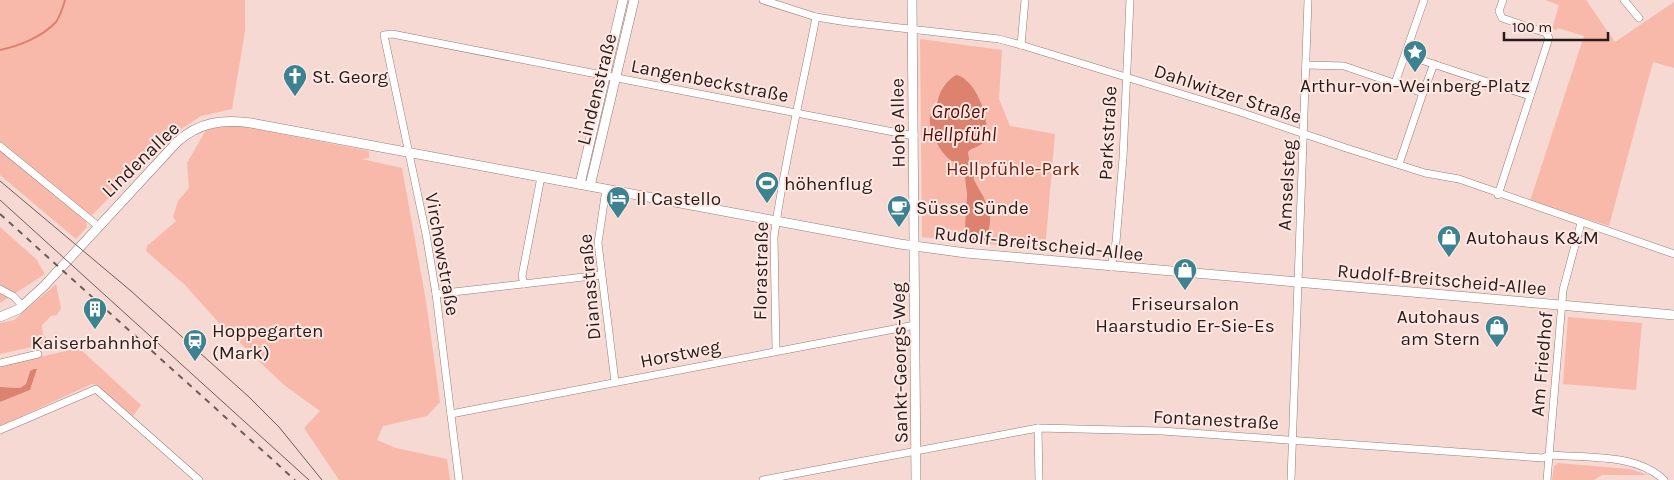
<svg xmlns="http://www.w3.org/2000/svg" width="1674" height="480" font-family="Karla,sans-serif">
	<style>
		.green { fill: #f8b9ab; fill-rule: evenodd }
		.water { fill: #dc826f }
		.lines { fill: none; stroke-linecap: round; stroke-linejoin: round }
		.stream { stroke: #dc826f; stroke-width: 2 }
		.canal { stroke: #dc826f; stroke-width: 8 }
		.minor-casing { stroke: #957c76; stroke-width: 8 }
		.tertiary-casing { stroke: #957c76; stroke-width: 10 }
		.minor { stroke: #fff; stroke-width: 7 }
		.tertiary { stroke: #fff; stroke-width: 9 }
		.tram { stroke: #6c5c58; stroke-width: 1 }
		.rail { stroke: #6c5c58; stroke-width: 2; stroke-dasharray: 6 6; stroke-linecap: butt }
		.labels { text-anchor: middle; stroke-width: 4; stroke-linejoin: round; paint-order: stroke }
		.poi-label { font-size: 19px; fill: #261c1a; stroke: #ffe8e3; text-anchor: start }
		.street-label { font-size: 19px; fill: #261c1a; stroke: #ffe8e3 }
		.park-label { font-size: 19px; fill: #6f1f0f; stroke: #ffe8e3 }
		.water-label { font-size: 20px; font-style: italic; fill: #5b0900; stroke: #ffe8e3 }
	</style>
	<rect width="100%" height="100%" fill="#f6d9d3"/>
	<g class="green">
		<polygon points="0,0 245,0 245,31 232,109 201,116 181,129 158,149 86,221 87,227 76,239 0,175"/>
		<polygon points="1545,0 1586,0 1615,42 1674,2 1674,68 1653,62 1609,226 1530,201 1584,36 1558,28 1557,30 1552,29 1559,5"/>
		<path d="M 920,39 L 1002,50 L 999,99 L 1010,126 L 1055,134 L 1045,250 L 922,237 ZM 967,80 L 972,88 L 979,146 L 968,152 L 971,171 C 951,163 938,151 933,129 C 931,124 929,119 931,114 C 935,104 940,94 944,84 ZM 972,176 L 988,205 L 967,208 L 966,177 Z"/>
		<polygon points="234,125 369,151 369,158 362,159 402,168 426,301 440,402 427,416 383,426 377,440 396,448 447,459 450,480 339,480 304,428 320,411 284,385 219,323 185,285 146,251 147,246 176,221 173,217 178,201 189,188 187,163 206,130 215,126"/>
		<polygon points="0,227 36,259 45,274 0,303"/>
		<polygon points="56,284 61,308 57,315 51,316 42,325 43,334 50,343 0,354 0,323 14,320"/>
		<polygon points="1568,317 1642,323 1636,390 1563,384"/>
		<polygon points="79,348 141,405 133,416 97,385 92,384 0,426 0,402 30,390 37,370 30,371 26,384 20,388 0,387 0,366"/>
		<polygon points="1558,463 1630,469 1648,475 1602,475 1594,480 1552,480 1554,466"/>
	</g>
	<g class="water">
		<path d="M 956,75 C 975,77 994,124 984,141 C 981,147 973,147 968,152 L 971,171 L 967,172 C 963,165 952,163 946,156 C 938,147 926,127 931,113 C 933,109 935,107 937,103 C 940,90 945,82 956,75 Z"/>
		<path d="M 972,176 C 984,200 998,212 985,240 C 975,244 967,237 965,227 L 967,195 L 965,177 Z"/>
		<polygon points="34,369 37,369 30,390 0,402 0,387 20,388 26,384 30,371"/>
	</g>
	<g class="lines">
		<path class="stream" d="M 0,50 C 19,46 42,37 56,22 C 60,16 63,7 65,0"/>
		<polyline class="canal" points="969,172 970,176"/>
		<g class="minor-casing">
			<g id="minor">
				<polyline points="763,0 816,17 847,22 999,39 1021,45 1237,111 1346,148 1425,173 1459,179 1674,254"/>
				<polyline points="1624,0 1639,18"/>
				<polyline points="1021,45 1025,0"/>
				<polyline points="1406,55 1530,96"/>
				<polyline points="1306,65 1344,66 1423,93 1399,164"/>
				<polyline points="1395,83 1424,0"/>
				<polyline points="1423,93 1434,64"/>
				<polyline points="0,146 98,226"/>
				<polyline points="606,189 598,243 615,382"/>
				<polyline points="1498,195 1549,38 1546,33 1502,18 1499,11 1503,0"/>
				<polyline points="1111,267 1116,242 1123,158 1130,0"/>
				<polyline points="524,284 522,276 541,177"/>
				<polyline points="0,289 13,296 23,306"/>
				<polyline points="436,294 601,275"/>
				<path d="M 776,350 L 774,237 C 784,163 802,90 816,17"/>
				<polyline points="0,363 38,354"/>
				<polyline points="451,414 915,325"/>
				<polyline points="1038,428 1039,480"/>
				<polyline points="0,430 96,389 199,480"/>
				<polyline points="459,480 436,294 426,234 384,35 392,34 914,136"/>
				<path d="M 763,480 L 1038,428 L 1162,431 L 1543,458 L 1550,455 C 1586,458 1636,453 1664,480"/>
				<polyline points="1291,480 1308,0"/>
				<polyline points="1547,480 1563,290 1581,223"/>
			</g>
		</g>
		<g class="tertiary-casing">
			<g id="tertiary">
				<polyline points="912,0 916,480"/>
				<polyline points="580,184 623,0"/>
				<polyline points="590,186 634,0"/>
				<path d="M 0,317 L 19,309 L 44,286 L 177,142 C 199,122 223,119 251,123 L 900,244 L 966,253 L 1674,315"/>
			</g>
		</g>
		<use href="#minor" class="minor"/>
		<use href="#tertiary" class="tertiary"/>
		<g class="tram">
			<polyline points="0,181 131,291 249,397 279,427 322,480"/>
			<polyline points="0,200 309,480"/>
		</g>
		<polyline class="rail" points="0,214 295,480"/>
	</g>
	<defs>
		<g id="sight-pin" transform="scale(1.25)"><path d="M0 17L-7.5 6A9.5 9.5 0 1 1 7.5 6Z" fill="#3d8290" stroke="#ffe8e3"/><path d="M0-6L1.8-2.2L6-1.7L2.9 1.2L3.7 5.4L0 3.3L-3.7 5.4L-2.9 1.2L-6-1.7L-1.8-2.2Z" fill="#fff"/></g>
		<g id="church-pin" transform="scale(1.25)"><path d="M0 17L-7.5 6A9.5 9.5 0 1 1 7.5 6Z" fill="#3d8290" stroke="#ffe8e3"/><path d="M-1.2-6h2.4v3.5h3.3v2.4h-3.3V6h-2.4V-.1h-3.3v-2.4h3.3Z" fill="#fff"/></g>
		<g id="stadium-pin" transform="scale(1.25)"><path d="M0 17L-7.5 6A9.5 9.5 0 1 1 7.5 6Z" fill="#3d8290" stroke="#ffe8e3"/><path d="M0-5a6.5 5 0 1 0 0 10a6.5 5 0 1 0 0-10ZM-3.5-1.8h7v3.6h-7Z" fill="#fff"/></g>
		<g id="hotel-pin" transform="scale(1.25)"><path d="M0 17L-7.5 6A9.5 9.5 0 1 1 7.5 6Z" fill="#3d8290" stroke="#ffe8e3"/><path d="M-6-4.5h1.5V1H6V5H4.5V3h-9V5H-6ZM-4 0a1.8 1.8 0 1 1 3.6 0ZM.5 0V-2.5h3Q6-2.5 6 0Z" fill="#fff"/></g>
		<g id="cafe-pin" transform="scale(1.25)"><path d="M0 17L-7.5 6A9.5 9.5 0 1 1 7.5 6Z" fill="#3d8290" stroke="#ffe8e3"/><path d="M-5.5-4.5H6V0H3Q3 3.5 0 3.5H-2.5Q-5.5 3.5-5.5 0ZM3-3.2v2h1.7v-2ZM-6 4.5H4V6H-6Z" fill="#fff"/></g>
		<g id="shop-pin" transform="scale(1.25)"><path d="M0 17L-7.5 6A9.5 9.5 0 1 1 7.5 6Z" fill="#3d8290" stroke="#ffe8e3"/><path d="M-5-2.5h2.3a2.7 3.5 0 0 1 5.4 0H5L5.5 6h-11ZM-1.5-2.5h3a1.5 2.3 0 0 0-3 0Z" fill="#fff"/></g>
		<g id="building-pin" transform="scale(1.25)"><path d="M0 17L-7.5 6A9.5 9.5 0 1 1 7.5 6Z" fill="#3d8290" stroke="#ffe8e3"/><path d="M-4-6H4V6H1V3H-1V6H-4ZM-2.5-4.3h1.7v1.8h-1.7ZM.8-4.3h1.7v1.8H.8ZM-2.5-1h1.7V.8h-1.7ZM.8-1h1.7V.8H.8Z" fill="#fff"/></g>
		<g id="station-pin" transform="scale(1.25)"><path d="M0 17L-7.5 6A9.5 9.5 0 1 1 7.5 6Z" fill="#3d8290" stroke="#ffe8e3"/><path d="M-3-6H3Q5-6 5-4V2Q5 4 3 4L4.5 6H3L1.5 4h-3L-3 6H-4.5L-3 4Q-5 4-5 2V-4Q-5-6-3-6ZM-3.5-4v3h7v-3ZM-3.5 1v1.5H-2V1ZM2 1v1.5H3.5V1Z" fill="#fff"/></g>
	</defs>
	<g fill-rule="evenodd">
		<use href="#sight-pin" x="1415" y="52"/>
		<use href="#church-pin" x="295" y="76"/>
		<use href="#stadium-pin" x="767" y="183"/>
		<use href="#hotel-pin" x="618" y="198"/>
		<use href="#cafe-pin" x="899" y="207"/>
		<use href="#shop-pin" x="1449" y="237"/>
		<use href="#shop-pin" x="1185" y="270"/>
		<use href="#building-pin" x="95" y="309"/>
		<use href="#shop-pin" x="1497" y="327"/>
		<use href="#station-pin" x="195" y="341"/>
	</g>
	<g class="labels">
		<g class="poi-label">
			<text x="312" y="83">St. Georg</text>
			<text x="1415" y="92" text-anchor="middle">Arthur-von-Weinberg-Platz</text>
			<text x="784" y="190">höhenflug</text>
			<text x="636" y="205">Il Castello</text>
			<text x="916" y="214">Süsse Sünde</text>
			<text x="1466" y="244">Autohaus K&amp;M</text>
			<text x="1185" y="310" text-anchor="middle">Friseursalon<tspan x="1185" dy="22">Haarstudio Er-Sie-Es</tspan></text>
			<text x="1480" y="323" text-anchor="end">Autohaus<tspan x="1480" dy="22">am Stern</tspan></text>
			<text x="212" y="337">Hoppegarten<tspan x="212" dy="22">(Mark)</tspan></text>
			<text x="95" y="349" text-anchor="middle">Kaiserbahnhof</text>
		</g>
		<g class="street-label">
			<text transform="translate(710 80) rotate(11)" y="7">Langenbeckstraße</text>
			<text transform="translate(596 89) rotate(-76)" y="7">Lindenstraße</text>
			<text transform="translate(1228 93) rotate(18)" y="7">Dahlwitzer Straße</text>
			<text transform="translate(897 123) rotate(-91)" y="7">Hohe Allee</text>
			<text transform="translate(1107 133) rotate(-87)" y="7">Parkstraße</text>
			<text transform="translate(140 159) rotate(-44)" y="7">Lindenallee</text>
			<text transform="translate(1286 185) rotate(-87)" y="7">Amselsteg</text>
			<text transform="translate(1039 243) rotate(6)" y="7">Rudolf-Breitscheid-Allee</text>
			<text transform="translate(443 254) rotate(80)" y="7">Virchowstraße</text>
			<text transform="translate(760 271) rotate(-89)" y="7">Florastraße</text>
			<text transform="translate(1442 279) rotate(5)" y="7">Rudolf-Breitscheid-Allee</text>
			<text transform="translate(589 287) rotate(-95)" y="7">Dianastraße</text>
			<text transform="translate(680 353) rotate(-11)" y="7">Horstweg</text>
			<text transform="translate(899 363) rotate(-91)" y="7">Sankt-Georgs-Weg</text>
			<text transform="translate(1541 364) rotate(-85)" y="7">Am Friedhof</text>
			<text transform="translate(1216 419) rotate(3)" y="7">Fontanestraße</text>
		</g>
		<g class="park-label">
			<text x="1013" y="175">Hellpfühle-Park</text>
		</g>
		<g class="water-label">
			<text x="959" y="118">Großer<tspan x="959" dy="23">Hellpfühl</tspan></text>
		</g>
	</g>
	<path d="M1504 32v8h104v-8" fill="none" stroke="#261c1a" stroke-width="2.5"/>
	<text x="1512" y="32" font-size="15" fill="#261c1a" stroke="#ffe8e3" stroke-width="4" paint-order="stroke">100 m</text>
</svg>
